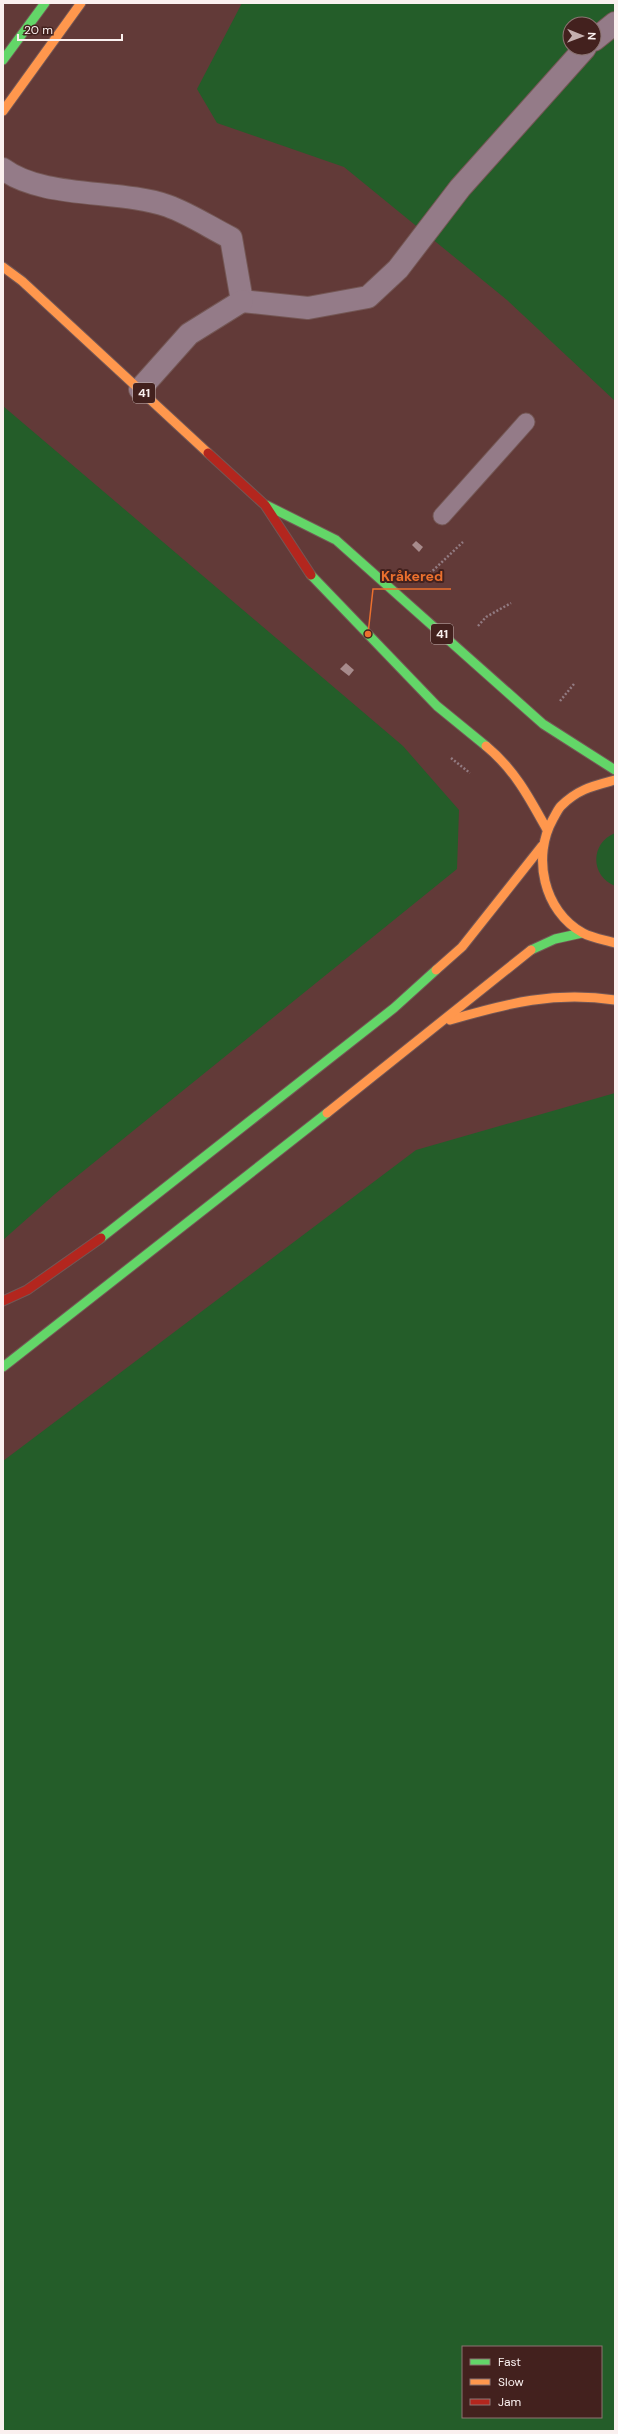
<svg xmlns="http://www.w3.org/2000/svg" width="618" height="2434" font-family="'DM Sans',sans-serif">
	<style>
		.green { fill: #245d29; fill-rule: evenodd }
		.building { fill: #a78b8c }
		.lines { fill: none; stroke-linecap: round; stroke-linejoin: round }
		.lane-casing { stroke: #745755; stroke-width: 19 }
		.street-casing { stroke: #745755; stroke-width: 24 }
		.fast-casing { stroke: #745755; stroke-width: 11 }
		.slow-casing { stroke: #745755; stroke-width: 11 }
		.jam-casing { stroke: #745755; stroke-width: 11 }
		.path { stroke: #927b82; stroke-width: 2.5; stroke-dasharray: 2 2; stroke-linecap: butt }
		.lane { stroke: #947b88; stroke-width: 17 }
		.street { stroke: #947b88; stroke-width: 22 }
		.fast { stroke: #63d668; stroke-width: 9 }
		.slow { stroke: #ff974d; stroke-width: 9 }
		.jam { stroke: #b3261e; stroke-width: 9 }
		.labels { text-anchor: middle; stroke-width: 4; stroke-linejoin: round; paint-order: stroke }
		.shield { fill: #43211e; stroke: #c3b2b0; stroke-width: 1 }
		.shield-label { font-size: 12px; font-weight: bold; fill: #faf0ef }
		.leader { fill: none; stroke: #eb702e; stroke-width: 1.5 }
		.callout-dot { fill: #eb702e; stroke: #43211e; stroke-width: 1.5 }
		.callout-label { font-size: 14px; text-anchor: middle; font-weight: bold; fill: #eb702e; stroke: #43211e; stroke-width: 4; stroke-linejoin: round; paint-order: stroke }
	</style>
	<rect width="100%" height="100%" fill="#623a38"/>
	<g class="green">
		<path d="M 242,3 L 615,3 L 615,401 L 507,300 L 344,167 L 217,123 L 197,89 ZM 570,24 L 594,24 L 594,48 L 570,48 Z"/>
		<polygon points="3,406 403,746 459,810 457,869 55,1194 3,1240"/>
		<path d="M 615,833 L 615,886 C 590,876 590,843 615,833 Z"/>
		<path d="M 615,1093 L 615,2431 L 3,2431 L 3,1461 L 416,1150 ZM 463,2347 L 601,2347 L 601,2417 L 463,2417 Z"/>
	</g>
	<g class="building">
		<polygon points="416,541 423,547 419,552 412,545"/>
		<polygon points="346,663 354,670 349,676 340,669"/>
	</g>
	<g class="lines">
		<g class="lane-casing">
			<polyline id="lane" points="442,516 526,422"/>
		</g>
		<g class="street-casing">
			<g id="street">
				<polyline points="594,40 615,23"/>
				<path d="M 3,169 C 43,199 120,189 168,206 C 190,214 211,228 231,238 L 242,301 L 308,308 L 368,297 L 398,269 L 460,188 L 585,48"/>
				<polyline points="140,389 189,334 242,301"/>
			</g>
		</g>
		<g class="fast-casing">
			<g id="fast">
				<polyline points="3,60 45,3"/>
				<polyline points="266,505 336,540 543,724 615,770"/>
				<polyline points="311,575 437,706 486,746"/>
				<polyline points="531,950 555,939 582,933"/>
				<polyline points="101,1238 394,1008 436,970"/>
				<polyline points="3,1367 327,1113"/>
			</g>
		</g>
		<g class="slow-casing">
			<g id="slow">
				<polyline points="3,111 81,3"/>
				<polyline points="3,267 22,281 208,453"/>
				<path d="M 486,746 C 514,769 529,797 546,828"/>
				<path d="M 615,780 C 593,786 578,789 561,806 C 558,809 556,814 553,819 C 532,856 543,911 583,933 C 592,938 605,940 615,943"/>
				<polyline points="436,970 462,947 542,846"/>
				<path d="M 450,1020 C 508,1003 555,991 615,1000"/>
				<polyline points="327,1113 531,950"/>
			</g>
		</g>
		<g class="jam-casing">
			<g id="jam">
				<polyline points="208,453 265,505 311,575"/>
				<polyline points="3,1301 27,1290 101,1238"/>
			</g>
		</g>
		<g class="path">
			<polyline points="424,579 463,542"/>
			<polyline points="478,626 486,617 511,603"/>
			<polyline points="560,701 574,684"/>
			<polyline points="451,758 470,773"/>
		</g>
		<use href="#lane" class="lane"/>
		<use href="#street" class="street"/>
		<use href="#fast" class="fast"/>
		<use href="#slow" class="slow"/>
		<use href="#jam" class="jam"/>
	</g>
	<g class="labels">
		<g class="shield">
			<rect x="133" y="383" width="22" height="20" rx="3"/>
			<rect x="431" y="624" width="22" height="20" rx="3"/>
		</g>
		<g class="shield-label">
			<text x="144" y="397">41</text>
			<text x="442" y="638">41</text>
		</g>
	</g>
	<path class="leader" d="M368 634L373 589H451"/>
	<circle class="callout-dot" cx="368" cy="634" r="4"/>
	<g class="callout-label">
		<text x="412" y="581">Kråkered</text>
	</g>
	<rect width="618" height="2434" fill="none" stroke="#faf0ef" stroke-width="8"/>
	<rect x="462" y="2346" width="140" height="72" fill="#43211e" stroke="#8c7472"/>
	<rect x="470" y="2359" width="20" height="6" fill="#63d668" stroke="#8c7472"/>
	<text x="498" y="2366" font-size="12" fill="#faf0ef">Fast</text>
	<rect x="470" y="2379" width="20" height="6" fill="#ff974d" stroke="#8c7472"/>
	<text x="498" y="2386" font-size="12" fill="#faf0ef">Slow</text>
	<rect x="470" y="2399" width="20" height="6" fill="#b3261e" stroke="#8c7472"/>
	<text x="498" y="2406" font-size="12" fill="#faf0ef">Jam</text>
	<g transform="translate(582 36) rotate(91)"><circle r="19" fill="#43211e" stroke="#8c7472"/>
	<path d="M0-3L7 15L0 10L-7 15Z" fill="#c5b0af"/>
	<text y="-6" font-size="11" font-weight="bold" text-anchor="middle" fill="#faf0ef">N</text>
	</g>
	<path d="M18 34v6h104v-6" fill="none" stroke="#faf0ef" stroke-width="2"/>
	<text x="24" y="34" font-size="12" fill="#faf0ef" stroke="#43211e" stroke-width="3" paint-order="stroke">20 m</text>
</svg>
